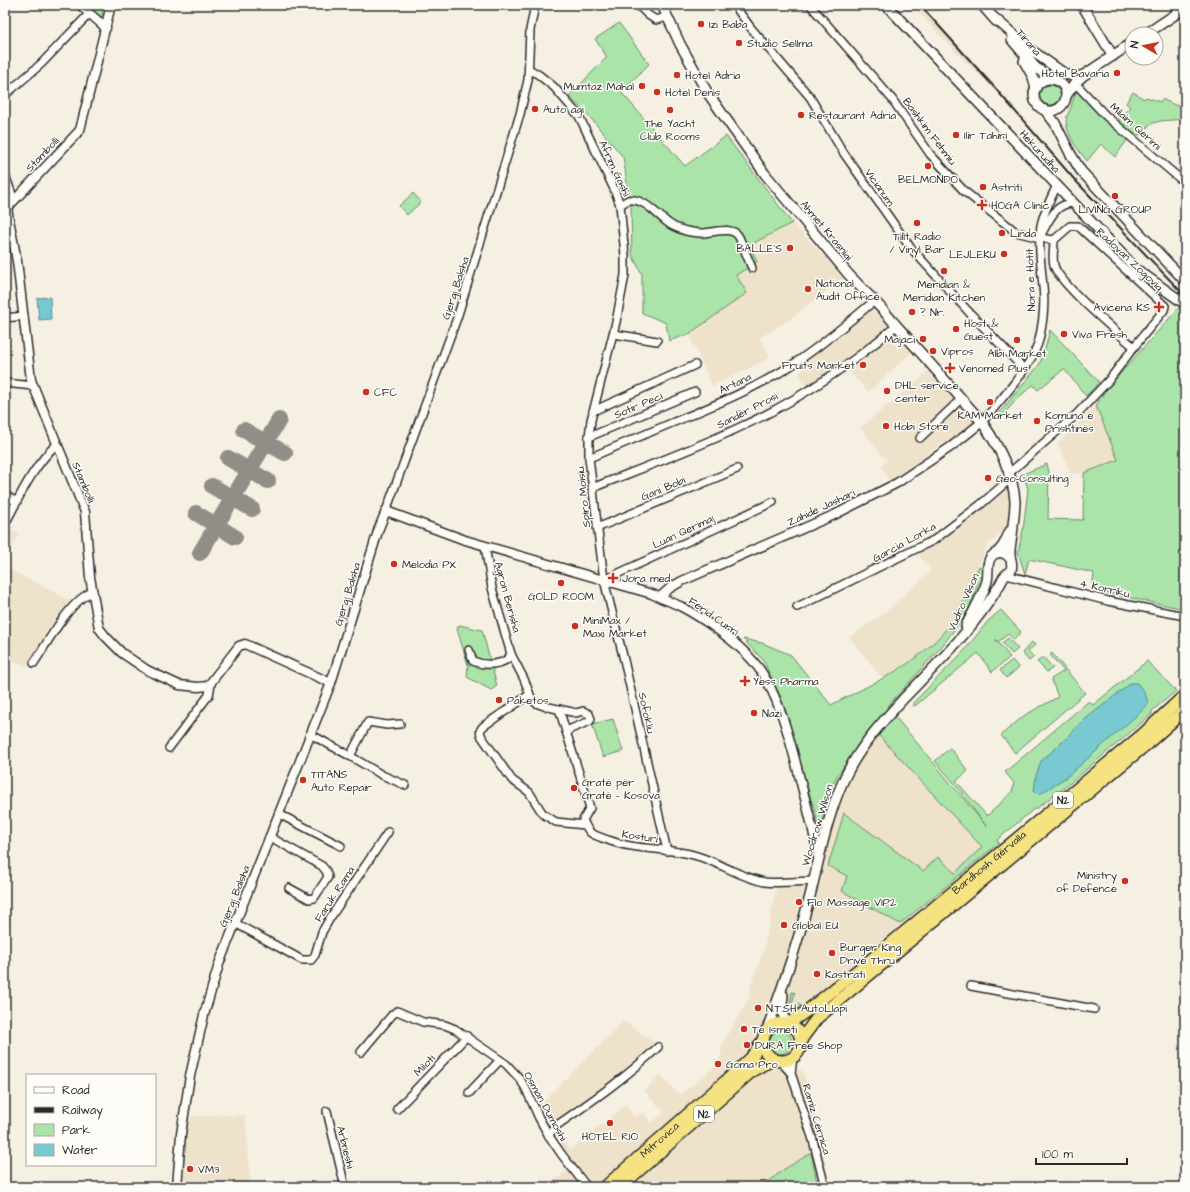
<svg xmlns="http://www.w3.org/2000/svg" width="1190" height="1192" font-family="'Architects Daughter',sans-serif">
	<style>
		.built { fill: #eee2cb }
		.green { fill: #aae4a9; stroke: #6a886a }
		.water { fill: #78c9d2; stroke: #598a8f }
		.lines { fill: none; stroke-linecap: round; stroke-linejoin: round }
		.taxiway { stroke: #908e87; stroke-width: 16 }
		.minor-casing { stroke: #2b2b2b; stroke-width: 10 }
		.tertiary-casing { stroke: #2b2b2b; stroke-width: 11 }
		.secondary-casing { stroke: #2b2b2b; stroke-width: 12 }
		.trunk-casing { stroke: #2b2b2b; stroke-width: 14 }
		.minor { stroke: #fdfcf7; stroke-width: 7 }
		.tertiary { stroke: #fdfcf7; stroke-width: 8 }
		.secondary { stroke: #fdfcf7; stroke-width: 9 }
		.trunk { stroke: #f5e382; stroke-width: 11 }
		.rail { stroke: #2b2b2b; stroke-width: 2 }
		.poi-dot { fill: #c8321e; stroke: #fdfcf7; stroke-width: 1.5 }
		.labels { text-anchor: middle; stroke-width: 3; stroke-linejoin: round; paint-order: stroke }
		.shield { fill: #fdfcf7; stroke: #6a6a68; stroke-width: 1 }
		.shield-label { font-size: 10px; font-weight: bold; fill: #2b2b2b }
		.poi-label { font-size: 11px; fill: #2b2b2b; stroke: #fdfcf7; text-anchor: start }
		.street-label { font-size: 11px; fill: #2b2b2b; stroke: #fdfcf7 }
	</style>
	<rect width="100%" height="100%" fill="#f6f0e3"/>
	<filter id="ink" filterUnits="userSpaceOnUse"><feTurbulence type="fractalNoise" baseFrequency=".025" numOctaves="2"/><feDisplacementMap in="SourceGraphic" scale="8" xChannelSelector="R" yChannelSelector="G"/><feConvolveMatrix kernelMatrix="1 2 1 2 8 2 1 2 1" color-interpolation-filters="sRGB"/></filter>
	<g filter="url(#ink)">
		<g class="built">
			<polygon points="912,5 921,5 998,88 996,90 964,61"/>
			<polygon points="792,223 845,277 790,319 760,338 770,358 712,386 689,334 747,293 736,275 750,245"/>
			<polygon points="874,301 982,422 952,446 947,445 943,442 917,464 890,482 881,465 887,461 860,428 930,370 913,351 868,392 846,368 809,393 799,374 818,350"/>
			<polygon points="1096,406 1118,460 1084,473 1071,474 1058,443"/>
			<polygon points="1010,479 1014,522 987,546 963,601 948,628 927,650 882,678 849,637 882,615 931,571 919,555 923,545"/>
			<polygon points="5,527 19,534 5,560"/>
			<polygon points="5,567 79,605 34,668 5,658"/>
			<polygon points="871,727 982,847 955,873 923,871 844,813 847,876 842,891 900,924 869,955 802,1011 793,1012 789,1009 760,1028 748,1050 773,1071 781,1067 803,1071 831,1187 818,1187 810,1153 783,1170 762,1187 547,1187 567,1170 531,1114 624,1021 665,1050 557,1132 570,1150 625,1105 635,1117 643,1112 652,1123 664,1112 644,1091 660,1075 680,1095 719,1064 723,1042 749,998 752,981 763,952 778,881 806,881 813,851 835,779"/>
			<polygon points="245,1115 251,1187 181,1187 182,1161 187,1116"/>
		</g>
		<g class="green">
			<polygon points="85,5 104,5 101,19"/>
			<polygon points="619,23 649,64 621,92 685,166 726,136 792,223 750,245 757,262 736,275 747,293 689,334 669,341 666,323 642,313 642,274 632,255 631,208 623,157 594,122 569,96 607,57 595,39"/>
			<circle cx="1050" cy="96" r="11"/>
			<path d="M 1078,89 L 1128,139 L 1115,157 L 1101,144 L 1087,161 C 1078,150 1063,131 1067,116 C 1068,113 1070,110 1071,107 C 1073,101 1074,95 1078,89 Z"/>
			<polygon points="1180,89 1185,91 1185,119 1160,121 1150,124 1143,133 1135,137 1117,120 1130,107 1126,103 1133,92 1144,99 1146,97 1160,102 1162,99 1177,106 1182,95 1179,94"/>
			<polygon points="413,193 421,202 407,215 399,206"/>
			<polygon points="1184,302 1185,609 1092,590 1094,573 1029,559 1025,574 1018,552 1023,530 1028,489 1023,474 1047,464 1049,472 1048,519 1083,520 1084,473 1118,460 1096,406 1104,392"/>
			<polygon points="1050,330 1099,382 1086,396 1064,369 1038,390 1033,385 1019,397 999,419 996,417 1039,365 1044,353"/>
			<path d="M 979,566 L 984,570 L 967,613 L 942,646 L 887,707 L 987,827 L 954,783 L 935,761 L 950,748 L 968,771 L 956,781 L 987,816 L 1012,792 L 1014,783 L 1005,772 L 1089,701 L 1093,705 L 1147,661 L 1176,691 L 1152,711 L 1152,714 L 1056,795 L 1054,795 L 1036,809 L 1034,809 L 997,840 L 999,843 L 900,924 L 842,891 L 847,876 L 828,866 L 844,813 L 923,871 L 938,857 L 955,873 L 982,847 L 871,727 L 835,779 L 820,829 L 781,698 L 763,660 L 743,639 L 762,643 L 791,655 L 831,705 C 871,684 918,665 947,628 C 960,612 970,585 979,566 Z"/>
			<polygon points="1001,610 1021,632 1014,640 1008,634 998,642 995,639 1010,657 992,672 978,653 916,705 912,706 913,703 965,650 988,621"/>
			<polygon points="459,625 482,630 497,686 491,690 467,677 468,665 457,629"/>
			<polygon points="1008,638 1018,649 1012,654 1002,643"/>
			<polygon points="1032,642 1035,645 1028,651 1034,657 1029,661 1022,653"/>
			<polygon points="1052,653 1085,693 1015,753 1001,735 1025,715 1058,697 1051,679 1064,671 1050,655"/>
			<polygon points="1043,657 1053,668 1047,672 1037,662"/>
			<polygon points="1012,660 1019,668 1006,678 1000,670"/>
			<polygon points="613,719 623,751 603,757 592,724"/>
			<polygon points="792,992 795,993 792,1003 795,1005 797,1003 804,1008 802,1011 793,1012 789,1009"/>
			<circle cx="780" cy="1042" r="12"/>
			<polygon points="811,1153 818,1187 762,1187 783,1170"/>
		</g>
		<g class="water">
			<polygon points="50,297 51,319 39,320 37,298"/>
			<polygon points="1131,683 1137,683 1144,692 1148,702 1145,708 1068,776 1040,794 1034,792 1036,776 1041,761 1069,736 1078,725"/>
		</g>
		<g class="lines">
			<g class="taxiway">
				<polyline points="244,430 285,453"/>
				<polyline points="228,458 268,481"/>
				<polyline points="212,486 252,509"/>
				<polyline points="196,513 235,537"/>
				<polyline points="200,553 279,420"/>
			</g>
			<g class="minor-casing">
				<g id="minor">
					<polyline points="638,5 648,15 656,20 667,17"/>
					<polyline points="734,5 751,28 810,97 843,152 910,247 967,310 1024,369"/>
					<polyline points="810,5 892,99 930,154 964,191 1016,232 1040,238 1054,240"/>
					<polyline points="529,69 539,75 554,87 579,116 615,191 620,205 625,255 625,275 616,322 591,420 589,437 589,458 604,580 624,660 667,851"/>
					<polyline points="1075,83 1106,116 1185,183"/>
					<polyline points="6,94 41,64 89,14"/>
					<polyline points="5,175 14,200"/>
					<path d="M 620,205 L 628,200 C 644,198 655,213 667,222 C 672,227 680,229 686,231 C 691,232 697,233 702,233 C 712,233 733,225 739,237 L 752,268"/>
					<path d="M 1042,233 C 1049,220 1056,203 1073,203"/>
					<polyline points="5,318 24,316"/>
					<polyline points="614,334 657,341"/>
					<polyline points="5,383 33,386"/>
					<polyline points="593,411 695,365"/>
					<path d="M 982,422 C 1000,401 1032,366 1039,340 C 1043,323 1045,303 1043,286 C 1041,266 1038,245 1041,225 C 1044,211 1051,198 1057,185"/>
					<polyline points="589,437 695,392"/>
					<polyline points="920,438 961,399"/>
					<path d="M 589,458 C 618,446 646,434 674,422 C 715,405 757,388 795,363 C 822,345 848,323 874,301"/>
					<path d="M 1008,474 L 1077,414 L 1092,398 L 1109,380 L 1134,347 L 1164,310 L 1165,306 L 1078,226 L 1070,226 L 1054,240 C 1054,248 1052,258 1054,265 C 1057,282 1118,333 1134,347"/>
					<path d="M 592,488 C 640,469 689,451 736,429 C 794,403 848,367 896,326"/>
					<polyline points="5,495 17,502"/>
					<polyline points="386,511 457,318 520,114 528,80 530,30 535,5"/>
					<path d="M 5,524 C 20,496 33,466 57,444"/>
					<polyline points="597,528 737,469"/>
					<polyline points="1006,575 1108,601 1185,616"/>
					<polyline points="604,580 773,502"/>
					<polyline points="797,607 934,540 980,505 1010,479"/>
					<path d="M 469,650 L 473,661 C 484,666 506,666 511,654 L 492,588 L 485,546"/>
					<polyline points="511,654 524,679 532,700 536,703 544,706 572,712 576,713 583,711 589,714 591,719 590,721 566,731"/>
					<path d="M 34,663 C 46,645 72,597 93,592"/>
					<path d="M 529,695 L 485,725 C 480,729 479,731 482,737 L 512,780 L 529,792 L 543,814 L 556,822 L 585,825"/>
					<path d="M 559,709 L 590,808 L 583,820 C 585,824 587,830 591,833 C 596,836 602,838 608,840 C 637,851 668,847 697,856 C 721,863 741,878 765,882 C 781,884 798,881 814,881"/>
					<polyline points="310,734 350,756 382,775 405,785"/>
					<polyline points="169,748 209,695 211,684"/>
					<polyline points="350,756 368,722 387,725 400,724"/>
					<polyline points="279,814 341,846"/>
					<polyline points="270,837 322,866 326,871 328,877 314,898 309,899 289,888"/>
					<polyline points="235,923 302,960 311,960 315,955 322,932 330,918 388,832"/>
					<polyline points="971,986 1094,1009"/>
					<polyline points="361,1052 392,1015 397,1011 423,1022 445,1025 455,1029 506,1064 520,1079 526,1089 539,1118 549,1136 562,1155 587,1187"/>
					<polyline points="793,1057 791,1073 813,1140 825,1187"/>
					<polyline points="779,1060 791,1073"/>
					<polyline points="469,1093 500,1060"/>
					<polyline points="397,1109 467,1036"/>
					<polyline points="327,1111 345,1187"/>
					<path d="M 549,1136 L 553,1128 C 589,1103 626,1078 658,1047"/>
				</g>
			</g>
			<g class="tertiary-casing">
				<g id="tertiary">
					<polyline points="80,5 106,28"/>
					<polyline points="111,5 80,130 10,205 7,209 17,261 31,380 85,512 90,577 99,628 106,637 122,653 147,670 179,685 198,687 208,686 235,651 239,646 245,644 331,683"/>
					<polyline points="660,597 670,588 682,581 834,515 897,483 952,446 982,422"/>
					<path d="M 177,1187 L 181,1134 L 190,1076 L 204,1015 L 219,964 L 331,683 L 379,528 L 386,511 L 465,540 L 652,594 C 661,598 671,602 680,606 C 703,618 736,641 753,661 C 780,691 792,749 802,787 C 808,811 815,834 818,858"/>
				</g>
			</g>
			<g class="secondary-casing">
				<g id="secondary">
					<path d="M 662,5 L 680,44 L 707,92 L 765,174 L 849,275 L 881,308 L 982,422 C 998,445 1013,473 1015,501 C 1015,509 1014,517 1013,525 C 1013,535 1009,547 1010,556 C 1011,561 1013,564 1011,570 C 1009,573 1006,574 1004,577 C 1002,580 1001,583 999,586 C 974,628 939,662 905,697 C 882,722 860,746 845,777 C 827,815 820,856 810,896 C 798,942 783,987 766,1032"/>
					<polyline points="886,5 1136,269 1185,304"/>
					<polyline points="982,5 996,21"/>
					<polyline points="1082,5 1113,56"/>
					<polyline points="992,16 1035,53 1065,74 1076,77 1084,75"/>
					<polyline points="1146,34 1185,8"/>
					<polyline points="1012,40 1035,67 1052,79"/>
					<polyline points="1024,61 1033,77 1036,88"/>
					<circle cx="1050" cy="95" r="16"/>
					<polyline points="1066,96 1075,83 1084,75 1132,43"/>
					<polyline points="1045,110 1055,123 1070,153 1081,171 1185,281"/>
					<polyline points="997,553 1003,546 1010,531"/>
					<path d="M 966,626 C 973,611 983,596 987,581 C 989,573 986,563 991,557 C 997,550 1005,552 1010,558"/>
					<polyline points="783,995 782,1004 785,1024"/>
				</g>
			</g>
			<g class="trunk-casing">
				<g id="trunk">
					<circle cx="782" cy="1042" r="19"/>
					<path id="s1" d="M 788,1024 L 808,1010 L 878,954 L 1142,735 L 1185,695"/>
					<polyline points="800,1041 817,1018 828,1009 1148,743 1185,710"/>
					<path id="s2" d="M 605,1187 L 735,1073 L 751,1058 L 763,1040"/>
					<polyline points="620,1187 752,1071 764,1064 775,1060"/>
				</g>
			</g>
			<use href="#minor" class="minor"/>
			<use href="#tertiary" class="tertiary"/>
			<use href="#secondary" class="secondary"/>
			<use href="#trunk" class="trunk"/>
			<polyline class="rail" points="920,5 994,87 1074,179 1185,296"/>
		</g>
	</g>
	<g class="poi-dot">
		<circle cx="701" cy="24" r="4"/>
		<circle cx="739" cy="43" r="4"/>
		<circle cx="1117" cy="73" r="4"/>
		<circle cx="677" cy="75" r="4"/>
		<circle cx="642" cy="86" r="4"/>
		<circle cx="657" cy="92" r="4"/>
		<circle cx="535" cy="109" r="4"/>
		<circle cx="670" cy="110" r="4"/>
		<circle cx="801" cy="115" r="4"/>
		<circle cx="956" cy="135" r="4"/>
		<circle cx="928" cy="166" r="4"/>
		<circle cx="983" cy="187" r="4"/>
		<circle cx="1115" cy="196" r="4"/>
		<path d="M980 199h4v4h4v4h-4v4h-4v-4h-4v-4h4z"/>
		<circle cx="917" cy="223" r="4"/>
		<circle cx="1002" cy="233" r="4"/>
		<circle cx="790" cy="248" r="4"/>
		<circle cx="1004" cy="254" r="4"/>
		<circle cx="944" cy="271" r="4"/>
		<circle cx="808" cy="289" r="4"/>
		<path d="M1157 301h4v4h4v4h-4v4h-4v-4h-4v-4h4z"/>
		<circle cx="912" cy="312" r="4"/>
		<circle cx="956" cy="329" r="4"/>
		<circle cx="1064" cy="334" r="4"/>
		<circle cx="923" cy="339" r="4"/>
		<circle cx="1017" cy="340" r="4"/>
		<circle cx="933" cy="351" r="4"/>
		<circle cx="863" cy="365" r="4"/>
		<path d="M948 362h4v4h4v4h-4v4h-4v-4h-4v-4h4z"/>
		<circle cx="887" cy="391" r="4"/>
		<circle cx="366" cy="392" r="4"/>
		<circle cx="990" cy="402" r="4"/>
		<circle cx="1037" cy="421" r="4"/>
		<circle cx="886" cy="426" r="4"/>
		<circle cx="988" cy="478" r="4"/>
		<circle cx="394" cy="564" r="4"/>
		<path d="M611 572h4v4h4v4h-4v4h-4v-4h-4v-4h4z"/>
		<circle cx="561" cy="583" r="4"/>
		<circle cx="575" cy="626" r="4"/>
		<path d="M743 675h4v4h4v4h-4v4h-4v-4h-4v-4h4z"/>
		<circle cx="499" cy="700" r="4"/>
		<circle cx="754" cy="713" r="4"/>
		<circle cx="303" cy="780" r="4"/>
		<circle cx="574" cy="788" r="4"/>
		<circle cx="1125" cy="881" r="4"/>
		<circle cx="799" cy="902" r="4"/>
		<circle cx="784" cy="925" r="4"/>
		<circle cx="832" cy="953" r="4"/>
		<circle cx="817" cy="974" r="4"/>
		<circle cx="758" cy="1008" r="4"/>
		<circle cx="744" cy="1029" r="4"/>
		<circle cx="747" cy="1045" r="4"/>
		<circle cx="718" cy="1064" r="4"/>
		<circle cx="610" cy="1123" r="4"/>
		<circle cx="190" cy="1169" r="4"/>
	</g>
	<g class="labels">
		<g class="shield">
			<rect x="1053" y="792" width="20" height="16" rx="3"/>
			<rect x="694" y="1106" width="20" height="16" rx="3"/>
		</g>
		<g class="shield-label">
			<text x="1063" y="804">N2</text>
			<text x="704" y="1118">N2</text>
		</g>
		<g class="poi-label">
			<text x="709" y="28">Izi Baba</text>
			<text x="747" y="47">Studio Sellma</text>
			<text x="1109" y="77" text-anchor="end">Hotel Bavaria</text>
			<text x="685" y="79">Hotel Adria</text>
			<text x="634" y="90" text-anchor="end">Mumtaz Mahal</text>
			<text x="665" y="96">Hotel Denis</text>
			<text x="543" y="113">Auto agi</text>
			<text x="809" y="119">Restaurant Adria</text>
			<text x="670" y="127" text-anchor="middle">The Yacht<tspan x="670" dy="13">Club Rooms</tspan></text>
			<text x="964" y="139">Ilir Tahiri</text>
			<text x="928" y="183" text-anchor="middle">BELMONDO</text>
			<text x="991" y="191">Astriti</text>
			<text x="991" y="209">HOGA Clinic</text>
			<text x="1115" y="213" text-anchor="middle">LIVING GROUP</text>
			<text x="1010" y="237">Linda</text>
			<text x="917" y="240" text-anchor="middle">Tillt Radio<tspan x="917" dy="13">/ Vinyl Bar</tspan></text>
			<text x="782" y="252" text-anchor="end">BALLE’S</text>
			<text x="996" y="258" text-anchor="end">LEJLEKU</text>
			<text x="816" y="287">National<tspan x="816" dy="13">Audit Office</tspan></text>
			<text x="944" y="288" text-anchor="middle">Meridian &amp;<tspan x="944" dy="13">Meridian Kitchen</tspan></text>
			<text x="1150" y="311" text-anchor="end">Avicena KS</text>
			<text x="920" y="316">? Nr.</text>
			<text x="964" y="327">Host &amp;<tspan x="964" dy="13">Guest</tspan></text>
			<text x="1072" y="338">Viva Fresh</text>
			<text x="915" y="343" text-anchor="end">Majaci</text>
			<text x="941" y="355">Vipros</text>
			<text x="1017" y="357" text-anchor="middle">Albi Market</text>
			<text x="855" y="369" text-anchor="end">Fruits Market</text>
			<text x="959" y="372">Venomed Plus</text>
			<text x="895" y="389">DHL service<tspan x="895" dy="13">center</tspan></text>
			<text x="374" y="396">CFC</text>
			<text x="990" y="419" text-anchor="middle">KAM Market</text>
			<text x="1045" y="419">Komuna e<tspan x="1045" dy="13">Prishtinës</tspan></text>
			<text x="894" y="430">Hobi Store</text>
			<text x="996" y="482">Geo-Consulting</text>
			<text x="402" y="568">Melodia PX</text>
			<text x="622" y="582">Jora med</text>
			<text x="561" y="600" text-anchor="middle">GOLD ROOM</text>
			<text x="583" y="624">MiniMax /<tspan x="583" dy="13">Maxi Market</tspan></text>
			<text x="753" y="685">Yess Pharma</text>
			<text x="507" y="704">Paketos</text>
			<text x="762" y="717">Nazi</text>
			<text x="311" y="778">TITANS<tspan x="311" dy="13">Auto Repair</tspan></text>
			<text x="582" y="786">Gratë për<tspan x="582" dy="13">Gratë - Kosova</tspan></text>
			<text x="1117" y="879" text-anchor="end">Ministry<tspan x="1117" dy="13">of Defence</tspan></text>
			<text x="807" y="906">Flo Massage VIP2</text>
			<text x="792" y="929">Global EU</text>
			<text x="840" y="951">Burger King<tspan x="840" dy="13">Drive Thru</tspan></text>
			<text x="825" y="978">Kastrati</text>
			<text x="766" y="1012">N.T.SH AutoLlapi</text>
			<text x="752" y="1033">Te Ismeti</text>
			<text x="755" y="1049">DURA Free Shop</text>
			<text x="726" y="1068">Goma Pro</text>
			<text x="610" y="1140" text-anchor="middle">HOTEL RIO</text>
			<text x="198" y="1173">VM3</text>
		</g>
		<g class="street-label">
			<text transform="translate(1029 42) rotate(49)" y="4">Tirana</text>
			<text transform="translate(1136 126) rotate(42)" y="4">Milaim Qerimi</text>
			<text transform="translate(930 131) rotate(53)" y="4">Bashkim Fehmiu</text>
			<text transform="translate(1040 151) rotate(47)" y="4">Hekurudha</text>
			<text transform="translate(42 154) rotate(-47)" y="4">Stambolli</text>
			<text transform="translate(615 168) rotate(65)" y="4">Afrim Gashi</text>
			<text transform="translate(880 187) rotate(55)" y="4">Vicianum</text>
			<text transform="translate(827 230) rotate(50)" y="4">Ahmet Krasniqi</text>
			<text transform="translate(1130 259) rotate(43)" y="4">Radovan Zogoviq</text>
			<text transform="translate(1030 280) rotate(-92)" y="4">Nora e Hotit</text>
			<text transform="translate(455 288) rotate(-72)" y="4">Gjergj Balsha</text>
			<text transform="translate(735 383) rotate(-26)" y="4">Artana</text>
			<text transform="translate(638 405) rotate(-23)" y="4">Sotir Peci</text>
			<text transform="translate(747 410) rotate(-27)" y="4">Sandër Prosi</text>
			<text transform="translate(84 482) rotate(67)" y="4">Stambolli</text>
			<text transform="translate(663 488) rotate(-23)" y="4">Gani Bobi</text>
			<text transform="translate(583 497) rotate(-96)" y="4">Spiro Moisiu</text>
			<text transform="translate(821 507) rotate(-25)" y="4">Zahide Jashari</text>
			<text transform="translate(683 531) rotate(-25)" y="4">Luan Qerimaj</text>
			<text transform="translate(904 542) rotate(-29)" y="4">Garcia Lorka</text>
			<text transform="translate(1105 588) rotate(13)" y="4">4 Korriku</text>
			<text transform="translate(347 594) rotate(-73)" y="4">Gjergj Balsha</text>
			<text transform="translate(508 597) rotate(75)" y="4">Agron Berisha</text>
			<text transform="translate(963 602) rotate(-66)" y="4">Vudro Vilson</text>
			<text transform="translate(714 616) rotate(35)" y="4">Ferid Curri</text>
			<text transform="translate(647 713) rotate(77)" y="4">Sofokliu</text>
			<text transform="translate(817 825) rotate(-73)" y="4">Woodrow Wilson</text>
			<text transform="translate(640 836) rotate(9)" y="4">Kosturi</text>
			<text dy="4" stroke="none"><textPath href="#s1" startOffset="258">Bardhosh Gërvalla</textPath></text>
			<text transform="translate(334 894) rotate(-57)" y="4">Faruk Rama</text>
			<text transform="translate(234 896) rotate(-68)" y="4">Gjergj Balsha</text>
			<text transform="translate(424 1065) rotate(-46)" y="4">Miloti</text>
			<text transform="translate(546 1106) rotate(61)" y="4">Osman Dumoshi</text>
			<text transform="translate(817 1119) rotate(73)" y="4">Ramiz Cërnica</text>
			<text dy="4" stroke="none"><textPath href="#s2" startOffset="72">Mitrovica</textPath></text>
			<text transform="translate(346 1147) rotate(76)" y="4">Arbneshi</text>
		</g>
	</g>
	<rect width="1190" height="1192" fill="none" stroke="#fdfcf7" stroke-width="20"/>
	<rect x="10" y="10" width="1170" height="1172" fill="none" stroke="#2b2b2b" stroke-width="1.5" filter="url(#ink)"/>
	<rect x="26" y="1074" width="130" height="92" fill="#fdfcf7" stroke="#a9a8a5"/>
	<rect x="34" y="1087" width="20" height="6" fill="#fdfcf7" stroke="#a9a8a5"/>
	<text x="62" y="1094" font-size="12" fill="#2b2b2b">Road</text>
	<rect x="34" y="1107" width="20" height="6" fill="#2b2b2b" stroke="#a9a8a5"/>
	<text x="62" y="1114" font-size="12" fill="#2b2b2b">Railway</text>
	<rect x="34" y="1124" width="20" height="12" fill="#aae4a9" stroke="#a9a8a5"/>
	<text x="62" y="1134" font-size="12" fill="#2b2b2b">Park</text>
	<rect x="34" y="1144" width="20" height="12" fill="#78c9d2" stroke="#a9a8a5"/>
	<text x="62" y="1154" font-size="12" fill="#2b2b2b">Water</text>
	<g transform="translate(1144 46) rotate(279)"><circle r="19" fill="#fdfcf7" stroke="#a9a8a5"/>
	<path d="M0-3L7 15L0 10L-7 15Z" fill="#c8321e"/>
	<text y="-6" font-size="11" font-weight="bold" text-anchor="middle" fill="#2b2b2b">N</text>
	</g>
	<path d="M1036 1158v6h91v-6" fill="none" stroke="#2b2b2b" stroke-width="2"/>
	<text x="1042" y="1158" font-size="12" fill="#2b2b2b" stroke="#fdfcf7" stroke-width="3" paint-order="stroke">100 m</text>
</svg>
